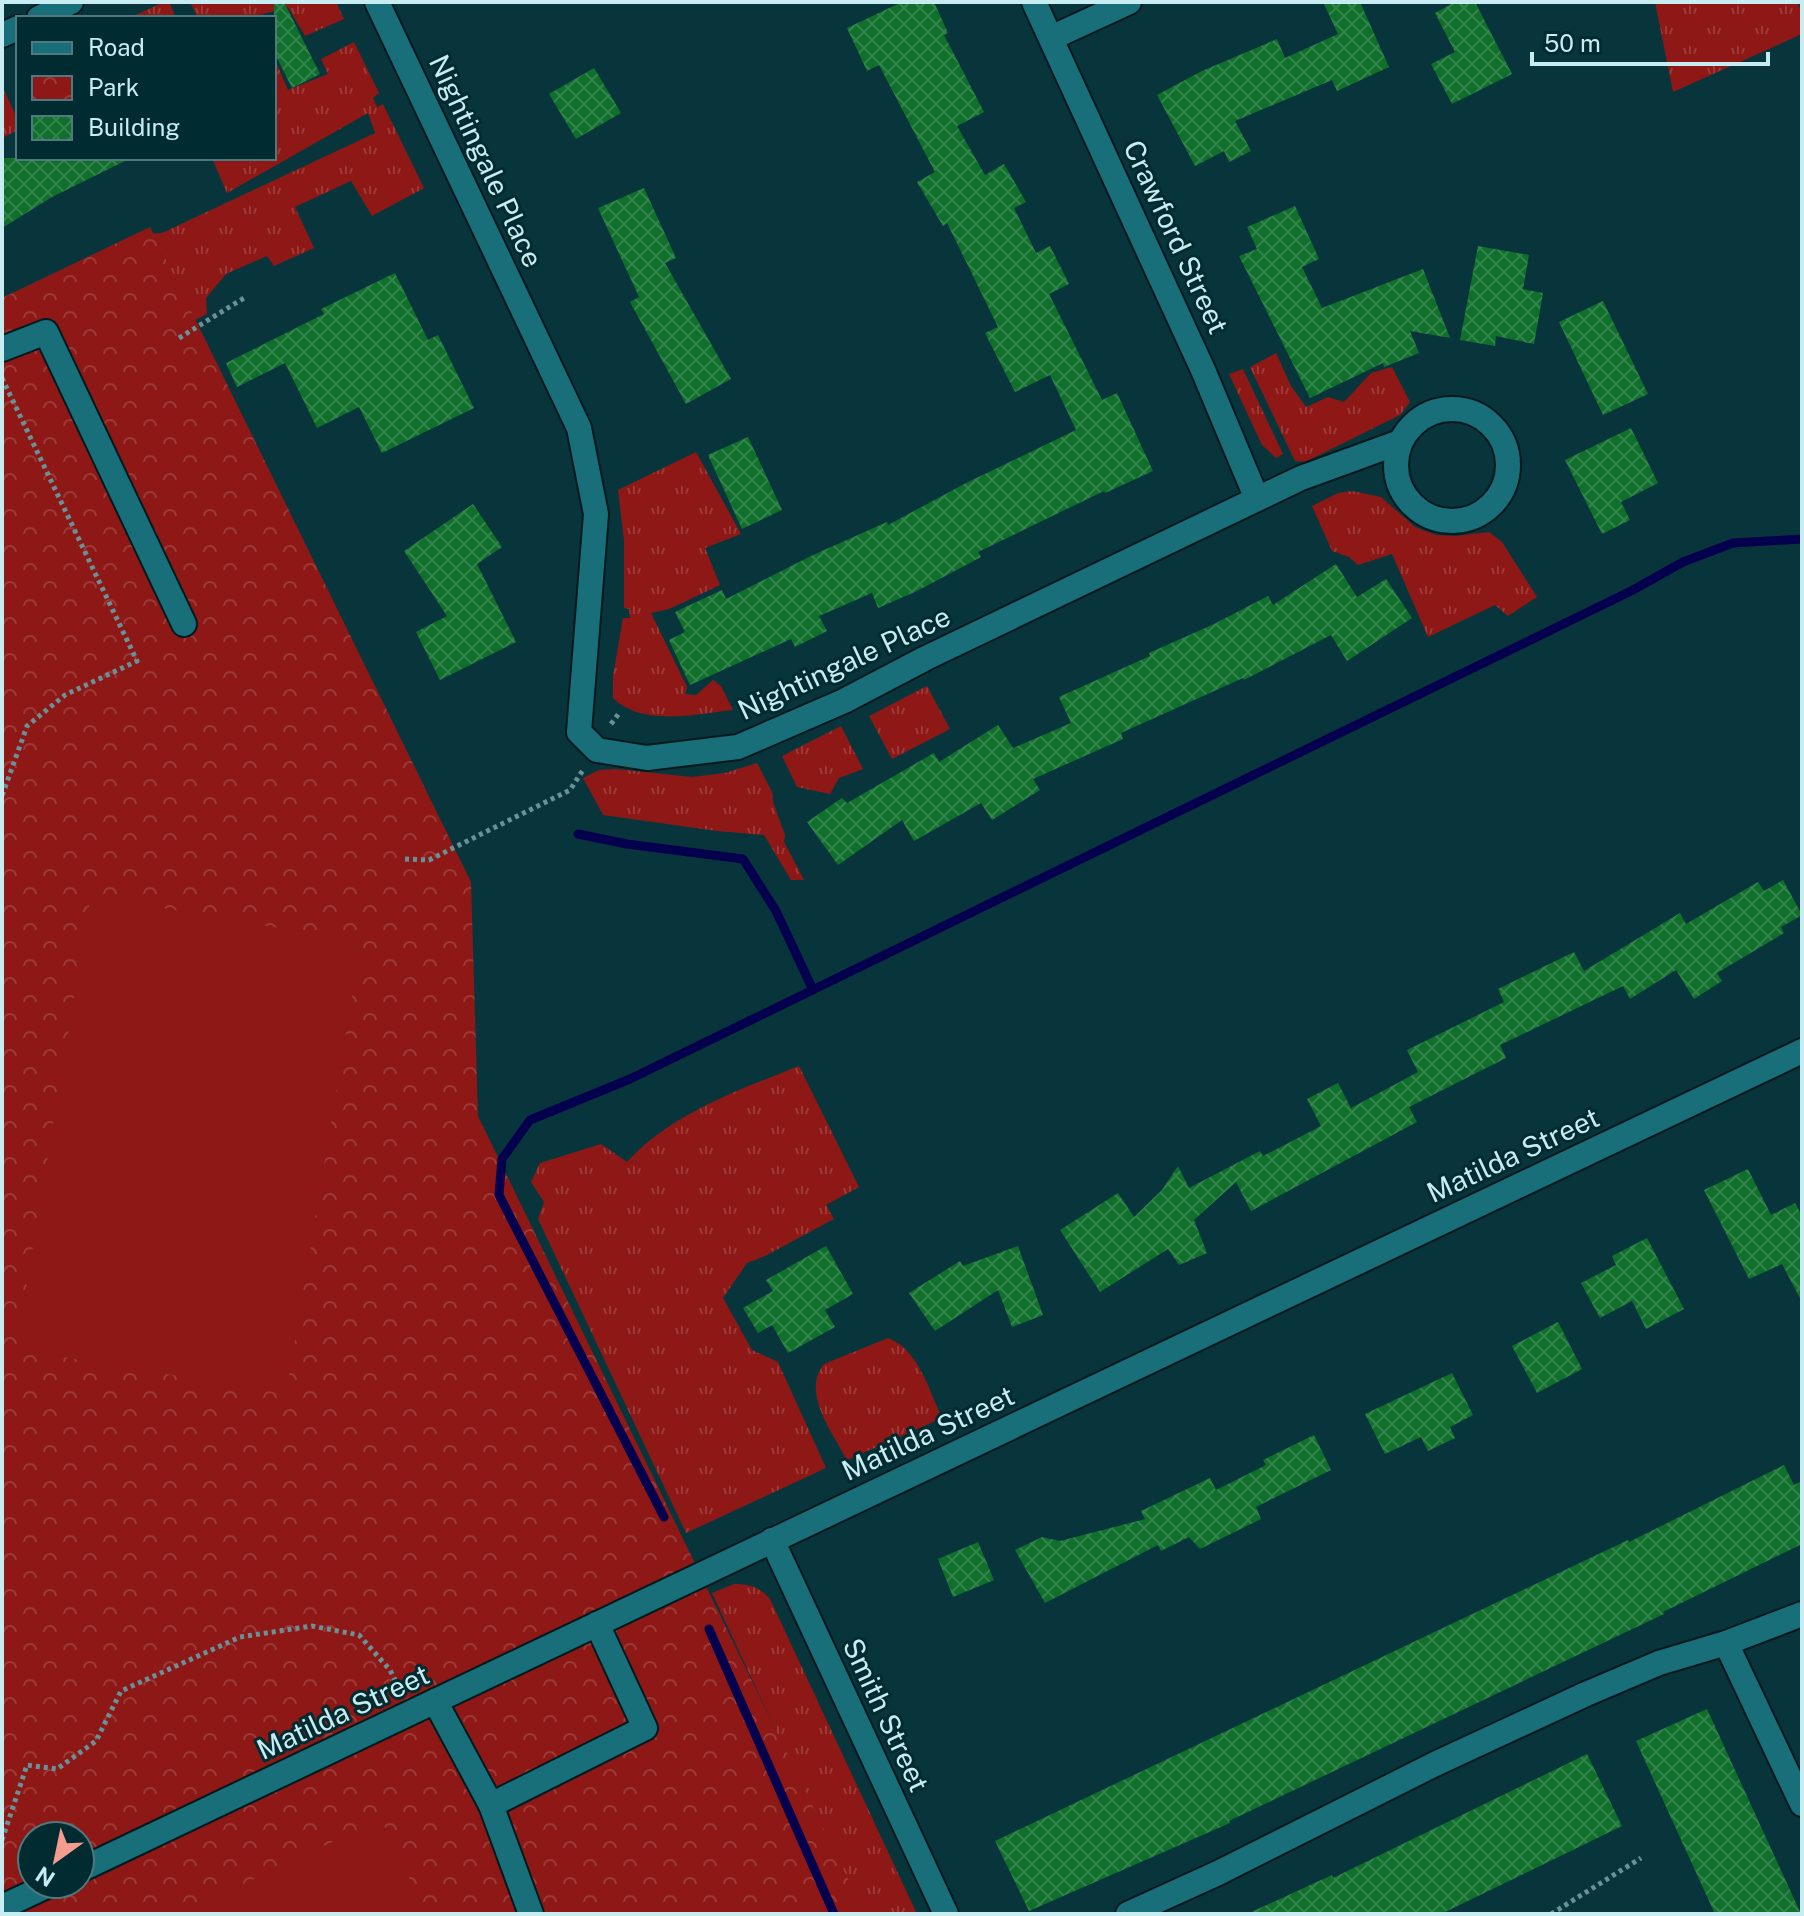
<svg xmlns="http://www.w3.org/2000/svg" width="1804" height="1916" font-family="'Public Sans',sans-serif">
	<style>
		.grass { fill: url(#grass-tufts) }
		.park { fill: url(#park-crowns); fill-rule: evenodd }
		.pitch { fill: #8d1816 }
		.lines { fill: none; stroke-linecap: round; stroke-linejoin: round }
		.stream { stroke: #04004d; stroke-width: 9 }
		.building { fill: url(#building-cross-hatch) }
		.minor-casing { stroke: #021a1e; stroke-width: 28 }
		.path { stroke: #699298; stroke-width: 5; stroke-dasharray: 4 4; stroke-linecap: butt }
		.minor { stroke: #186f79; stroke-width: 24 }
		.labels { text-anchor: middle; stroke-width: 6; stroke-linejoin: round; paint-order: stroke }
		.street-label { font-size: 28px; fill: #c7ecf2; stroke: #002b30 }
	</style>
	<defs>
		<pattern id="grass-tufts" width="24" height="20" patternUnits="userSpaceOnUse" patternTransform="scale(2)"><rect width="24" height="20" fill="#8d1816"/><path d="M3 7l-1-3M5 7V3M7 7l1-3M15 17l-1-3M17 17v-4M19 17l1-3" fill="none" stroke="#9c3a38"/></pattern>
		<pattern id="park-crowns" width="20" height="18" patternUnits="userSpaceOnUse" patternTransform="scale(2)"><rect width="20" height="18" fill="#8d1816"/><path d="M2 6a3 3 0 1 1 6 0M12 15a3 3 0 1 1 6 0" fill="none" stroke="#9c3a38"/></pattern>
		<pattern id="building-cross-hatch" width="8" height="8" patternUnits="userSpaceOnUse" patternTransform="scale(2)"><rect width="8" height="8" fill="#106f2b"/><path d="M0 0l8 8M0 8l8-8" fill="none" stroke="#31844a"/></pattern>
	</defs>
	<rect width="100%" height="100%" fill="#08353b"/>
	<g class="grass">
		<polygon points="164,2 169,2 176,18 129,18"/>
		<polygon points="190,2 336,2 344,19 305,36 288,7 257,16 258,18 198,18"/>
		<polygon points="1655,2 1796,2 1802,11 1802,34 1673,92"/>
		<polygon points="354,42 379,93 373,98 377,107 383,104 424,188 372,216 351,181 295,207 314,248 274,266 267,256 226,274 206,298 207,314 176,330 145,234 162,233 375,133 368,113 227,193 212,158 274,158 274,57 288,90 328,74 321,59"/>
		<polygon points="2,86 18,120 18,130 2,138"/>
		<polygon points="1276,353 1291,386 1306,407 1328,397 1344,402 1371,373 1392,367 1410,402 1400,415 1305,462 1295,461 1250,367"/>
		<polygon points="1243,369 1283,454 1276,458 1262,445 1229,374"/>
		<path d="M 696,452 L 741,534 L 705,548 L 720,585 L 669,609 L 651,613 L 687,687 L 685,694 L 696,695 L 713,680 L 721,686 L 733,710 C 695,714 643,727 613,698 L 613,676 L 623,618 L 630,618 L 629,609 L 624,608 L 624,540 L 618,490 Z"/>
		<polygon points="1352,491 1381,497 1415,527 1436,535 1456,536 1489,532 1502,542 1537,597 1508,616 1495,605 1428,637 1392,554 1358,565 1349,557 1332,551 1312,506 1338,493"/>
		<polygon points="927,686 950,729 892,759 869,716"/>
		<polygon points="841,726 863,769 839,778 830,794 797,787 782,756"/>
		<polygon points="757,763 773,794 773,802 785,835 784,842 804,880 791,880 764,835 717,831 603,815 583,778 599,770 616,769 692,777 725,773"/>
		<path d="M 799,1066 L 859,1187 L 826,1205 L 834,1219 L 765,1256 L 747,1263 L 723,1298 L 752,1350 L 778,1362 L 826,1468 L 686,1533 L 538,1219 L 544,1202 L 531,1182 L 540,1163 L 601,1144 L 627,1162 C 672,1113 739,1090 799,1066 Z"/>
		<path d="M 888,1338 C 918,1349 929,1390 942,1418 L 847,1460 C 833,1433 801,1392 824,1364 Z"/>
		<path d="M 734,1584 C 750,1584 759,1587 770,1599 L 917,1914 L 861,1914 L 712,1593 Z"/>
	</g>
	<path class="park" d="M 150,227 L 471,882 L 478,1116 L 865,1914 L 2,1914 L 2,298 ZM 32,1836 L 80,1836 L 80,1884 L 32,1884 Z"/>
	<g class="pitch">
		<polygon points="91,896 361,942 286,1394 16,1349"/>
		<polygon points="381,1819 426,1914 180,1914"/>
	</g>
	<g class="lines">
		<g class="stream">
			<polyline points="578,834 627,844 743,859 776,911 813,990"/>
			<polyline points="664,1517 499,1195 502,1159 530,1120 630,1079 1633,590 1683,562 1733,543 1802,539"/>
			<polyline points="709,1629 834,1914"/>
		</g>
	</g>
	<g class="building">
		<polygon points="274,2 284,2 320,74 292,88 274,52"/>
		<polygon points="902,2 934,2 948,33 944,35 984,112 957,126 985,175 1004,164 1026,202 1014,208 1036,253 1050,246 1069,284 1049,294 1102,400 1117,393 1153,471 1105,493 1104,491 978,552 981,557 917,591 878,608 872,593 819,616 827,631 795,647 791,639 690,685 669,640 685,632 675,612 722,590 726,599 813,555 887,522 888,525 966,483 1076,430 1050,375 1015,392 985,333 998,327 947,223 943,226 917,182 935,172 879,65 867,71 847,28"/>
		<polygon points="1323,2 1360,2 1389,67 1337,91 1332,80 1235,121 1251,151 1229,162 1224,151 1195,166 1157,95 1202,71 1277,39 1285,58 1338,34"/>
		<polygon points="1455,2 1475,2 1512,74 1452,104 1431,64 1455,52 1435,13"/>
		<polygon points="594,68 621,113 576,139 549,94"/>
		<polygon points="2,158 131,158 52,197 2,228"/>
		<polygon points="644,188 676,258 665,263 731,379 686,404 630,302 639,297 598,208"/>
		<polygon points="1295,206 1319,259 1302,267 1322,308 1423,269 1450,338 1410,331 1419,353 1384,367 1383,363 1310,398 1239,256 1257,249 1247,227"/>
		<polygon points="1478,246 1529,255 1523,289 1543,293 1534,344 1496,336 1495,346 1460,340"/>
		<polygon points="395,273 428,340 438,335 474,408 382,453 359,407 317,428 285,363 237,387 226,363 324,314 321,309"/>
		<polygon points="1603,301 1648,394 1603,415 1559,322"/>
		<polygon points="1631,428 1658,483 1621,502 1630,520 1602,534 1565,460"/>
		<polygon points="748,437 782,510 742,529 708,455"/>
		<polygon points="473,504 502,547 477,564 516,642 440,680 416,632 447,616 404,551"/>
		<polygon points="1336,564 1357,597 1386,579 1412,618 1347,661 1331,635 1244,680 1243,678 1121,733 1123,739 1033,779 1040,790 992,820 981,803 914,841 902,820 838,865 807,822 842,798 847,803 934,753 939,762 998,725 1013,748 1071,723 1059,697 1150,656 1149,653 1214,624 1268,596 1273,605"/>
		<polygon points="1783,880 1802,915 1781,927 1784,933 1717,973 1722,981 1694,999 1676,970 1630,999 1623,986 1500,1045 1506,1058 1409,1107 1417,1122 1251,1211 1236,1182 1194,1220 1207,1253 1179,1265 1168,1249 1100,1292 1060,1230 1118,1193 1134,1217 1162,1190 1178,1166 1189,1188 1260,1151 1263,1156 1321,1126 1307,1099 1338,1083 1351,1108 1418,1072 1407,1050 1504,1002 1498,989 1574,952 1584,971 1680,913 1686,924 1758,882 1764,891"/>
		<polygon points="1748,1169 1771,1215 1795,1203 1802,1216 1802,1302 1782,1264 1749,1279 1704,1190"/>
		<polygon points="1647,1238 1684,1309 1646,1329 1632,1301 1600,1318 1581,1283 1616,1265 1612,1256"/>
		<polygon points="826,1246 853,1294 825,1310 835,1327 788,1353 772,1325 758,1333 743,1308 773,1291 766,1280"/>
		<polygon points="1018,1246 1043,1315 1012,1327 998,1290 935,1331 909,1293 960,1261 963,1266"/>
		<polygon points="1558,1322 1582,1369 1537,1393 1512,1346"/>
		<polygon points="1452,1373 1473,1415 1450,1427 1455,1438 1428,1451 1421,1437 1385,1454 1365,1414"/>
		<polygon points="1314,1435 1331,1470 1256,1507 1261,1519 1200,1549 1189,1537 1161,1551 1158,1545 1045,1603 1015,1550 1042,1537 1060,1541 1145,1519 1141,1511 1210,1478 1216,1490 1266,1465 1263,1460"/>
		<polygon points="1784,1465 1794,1485 1802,1481 1802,1544 1663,1612 1664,1614 1229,1821 1230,1823 1029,1911 995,1841 1628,1540 1629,1542"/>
		<polygon points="978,1542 994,1580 953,1597 938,1559"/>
		<polygon points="1707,1709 1801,1914 1715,1914 1636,1741"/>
		<polygon points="1587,1754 1622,1826 1441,1914 1247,1914 1332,1875 1333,1878"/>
	</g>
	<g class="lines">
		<g class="minor-casing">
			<g id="minor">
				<polyline points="377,2 579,428 596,514 579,732 597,750 647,758 738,747 844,701 926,658 1301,478 1400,442"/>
				<polyline points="1034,2 1203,370 1257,499"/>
				<polyline points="39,18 71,2"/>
				<polyline points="2,35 18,28"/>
				<polyline points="1051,38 1129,2"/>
				<polyline points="2,349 46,332 184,624"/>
				<circle cx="1452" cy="465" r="56"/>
				<polyline points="772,1540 946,1914"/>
				<polyline points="1726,1643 1802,1804"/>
				<polyline points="435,1701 491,1805 645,1728 597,1624"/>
				<polyline points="491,1805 531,1914"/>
				<polyline points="80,1870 1802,1051"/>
				<polyline points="2,1907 51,1884"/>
				<polyline points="1128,1914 1218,1873 1435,1764 1586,1694 1659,1663 1726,1643 1802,1614"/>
			</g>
		</g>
		<g class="path">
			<polyline points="179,338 244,298"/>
			<polyline points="2,378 137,661 65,695 27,726 2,796"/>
			<polyline points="611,724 620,712"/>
			<polyline points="405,859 429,860 570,790 583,770"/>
			<polyline points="2,1840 27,1765 57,1769 96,1741 121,1691 240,1637 312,1626 359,1635 390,1670 400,1690"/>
			<polyline points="1551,1914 1641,1858"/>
		</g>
		<use href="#minor" class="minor"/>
	</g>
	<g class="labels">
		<g class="street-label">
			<text transform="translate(486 161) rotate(65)" y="10">Nightingale Place</text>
			<text transform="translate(1176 237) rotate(65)" y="10">Crawford Street</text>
			<text transform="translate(844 663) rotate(-25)" y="10">Nightingale Place</text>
			<text transform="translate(1513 1155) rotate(-25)" y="10">Matilda Street</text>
			<text transform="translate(928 1433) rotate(-25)" y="10">Matilda Street</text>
			<text transform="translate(343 1712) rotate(-25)" y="10">Matilda Street</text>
			<text transform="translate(886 1715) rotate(65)" y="10">Smith Street</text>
		</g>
	</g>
	<rect width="1804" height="1916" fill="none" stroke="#c7ecf2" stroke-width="8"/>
	<rect x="16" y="16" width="260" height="144" fill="#002b30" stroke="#50787e" stroke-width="2"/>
	<rect x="32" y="42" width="40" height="12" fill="#186f79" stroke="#50787e" stroke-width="2"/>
	<text x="88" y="56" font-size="24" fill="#c7ecf2">Road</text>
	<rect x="32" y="76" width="40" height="24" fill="url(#park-crowns)" stroke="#50787e" stroke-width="2"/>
	<text x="88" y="96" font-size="24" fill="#c7ecf2">Park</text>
	<rect x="32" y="116" width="40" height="24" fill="url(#building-cross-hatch)" stroke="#50787e" stroke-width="2"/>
	<text x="88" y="136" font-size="24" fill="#c7ecf2">Building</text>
	<g transform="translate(56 1860) rotate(213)"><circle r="38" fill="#002b30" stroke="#50787e" stroke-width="2"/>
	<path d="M0-6L14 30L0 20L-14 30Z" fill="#f59c91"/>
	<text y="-12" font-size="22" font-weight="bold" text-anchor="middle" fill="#c7ecf2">N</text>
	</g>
	<path d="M1532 52v12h236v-12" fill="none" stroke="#c7ecf2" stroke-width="4"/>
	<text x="1544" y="52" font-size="24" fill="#c7ecf2" stroke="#002b30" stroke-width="6" paint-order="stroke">50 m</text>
</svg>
